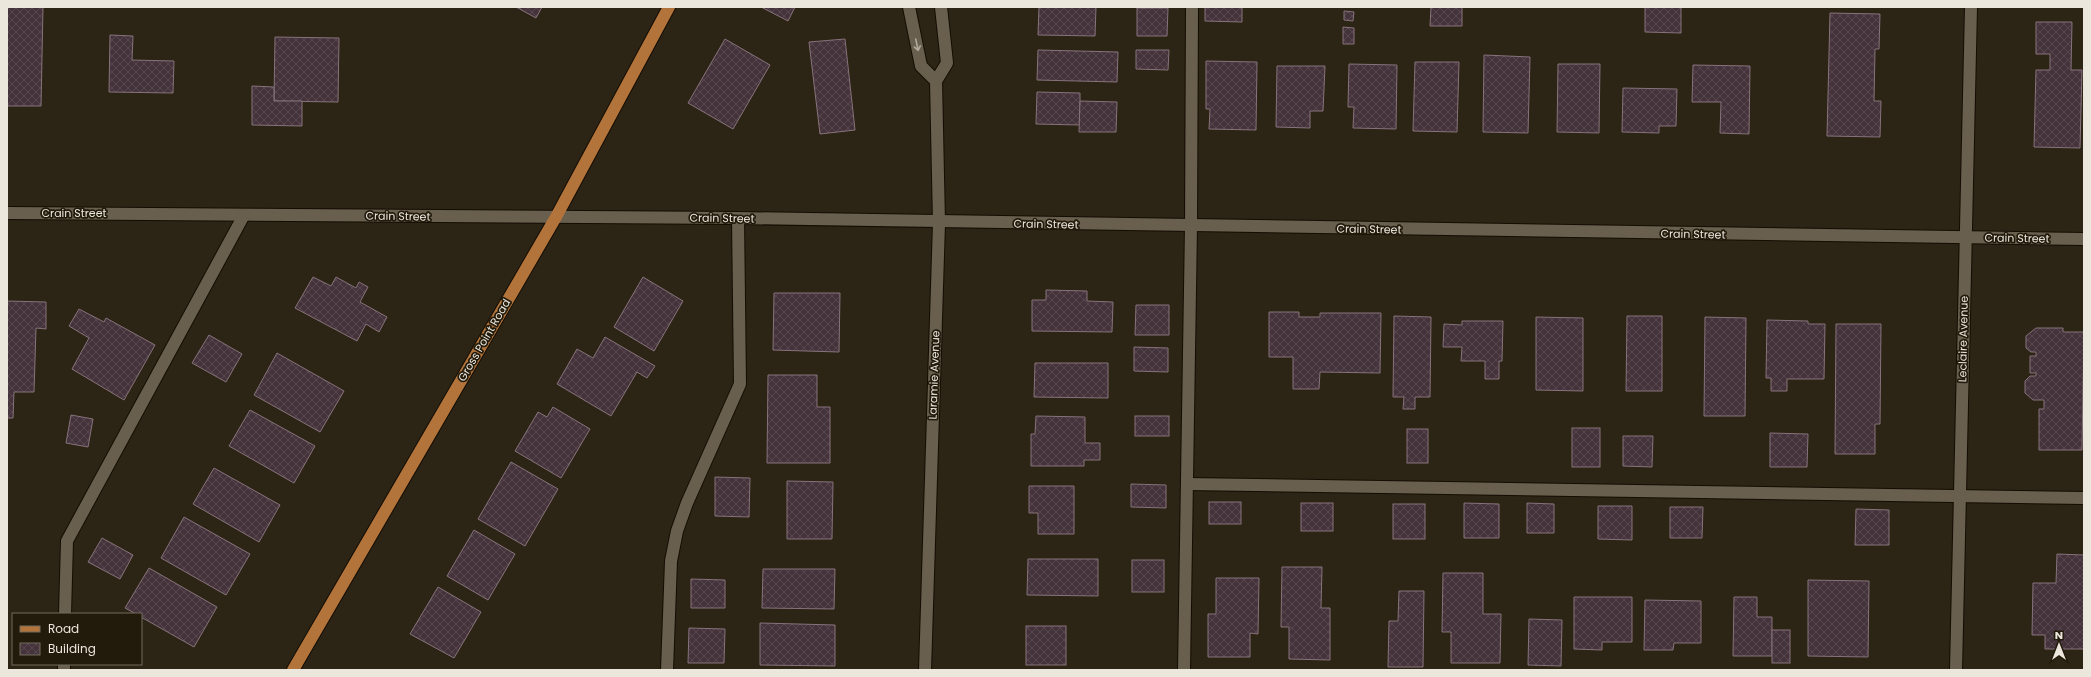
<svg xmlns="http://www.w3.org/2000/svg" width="2091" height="677" font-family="Poppins,sans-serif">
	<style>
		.building { fill: url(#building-cross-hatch); stroke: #87737b }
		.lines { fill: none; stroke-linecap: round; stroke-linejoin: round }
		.minor-casing { stroke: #140d02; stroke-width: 14 }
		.major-casing { stroke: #140d02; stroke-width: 14 }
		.minor { stroke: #685f4e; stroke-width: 12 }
		.major { stroke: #b2743b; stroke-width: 12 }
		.oneway { stroke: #b1aa9d }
		.labels { text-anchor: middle; stroke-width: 3.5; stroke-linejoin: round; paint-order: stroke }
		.street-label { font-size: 11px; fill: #ece7dd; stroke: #221a0b }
	</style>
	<defs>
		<pattern id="building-cross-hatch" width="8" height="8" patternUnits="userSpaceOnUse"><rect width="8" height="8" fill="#45333b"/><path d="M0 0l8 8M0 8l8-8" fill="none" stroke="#57474e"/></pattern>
	</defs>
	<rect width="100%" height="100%" fill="#2c2415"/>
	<g class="building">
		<polygon points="7,7 43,7 41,106 7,106"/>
		<polygon points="516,7 542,7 536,18"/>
		<polygon points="761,7 795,7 788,21"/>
		<polygon points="1039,7 1096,7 1095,36 1038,35"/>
		<polygon points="1205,7 1242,7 1242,22 1205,21"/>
		<polygon points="1431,7 1462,7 1462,26 1430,26"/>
		<polygon points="1645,7 1681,7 1681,33 1645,32"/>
		<polygon points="1137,8 1168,8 1167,36 1137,36"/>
		<polygon points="1344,11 1354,12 1353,21 1344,20"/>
		<polygon points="1830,13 1880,14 1879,49 1875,49 1874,101 1881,101 1880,137 1827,136"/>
		<polygon points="2036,22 2072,22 2071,70 2082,70 2080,148 2034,147 2036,70 2050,70 2050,54 2036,54"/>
		<polygon points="1343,27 1354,28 1354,44 1343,44"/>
		<polygon points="110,35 133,36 132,60 174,61 173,93 109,92"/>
		<polygon points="275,37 339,38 338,102 274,101"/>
		<polygon points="725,39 770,65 733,129 688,103"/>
		<polygon points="845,39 855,130 820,134 809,42"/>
		<polygon points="1038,50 1118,52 1117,82 1037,80"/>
		<polygon points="1136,50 1169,50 1168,70 1136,69"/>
		<polygon points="1484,55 1530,57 1528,133 1483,132"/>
		<polygon points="1206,61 1257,62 1256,130 1209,129 1210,109 1206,109"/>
		<polygon points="1415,62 1459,62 1457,132 1413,131"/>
		<polygon points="1349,64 1397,65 1396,129 1353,128 1354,107 1348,107"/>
		<polygon points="1558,64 1600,64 1599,133 1557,132"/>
		<polygon points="1693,65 1750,66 1749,134 1720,133 1721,102 1692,102"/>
		<polygon points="1277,66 1325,66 1323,111 1310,111 1310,128 1276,127"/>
		<polygon points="252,86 274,87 274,101 302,101 302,126 252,125"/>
		<polygon points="1623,88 1677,89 1676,126 1659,126 1659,133 1622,132"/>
		<polygon points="1037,92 1080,93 1080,125 1036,124"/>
		<polygon points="1080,101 1117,102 1116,132 1079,132"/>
		<polygon points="313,277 331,286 336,277 356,288 359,282 368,287 360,302 387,317 379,332 366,324 357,341 295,308"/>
		<polygon points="643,277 683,301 654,351 614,327"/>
		<polygon points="1046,290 1087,291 1087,301 1113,302 1112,332 1032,331 1032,300 1046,300"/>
		<polygon points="774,293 840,293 839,352 773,350"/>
		<polygon points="7,301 46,302 46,329 36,328 34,392 14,392 13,418 7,418"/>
		<polygon points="1136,305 1169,305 1169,335 1135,335"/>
		<polygon points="79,309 104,322 106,318 155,345 124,400 72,369 89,338 69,326"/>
		<polygon points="1269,312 1299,312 1299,317 1320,317 1320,313 1381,313 1380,373 1320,372 1319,389 1293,389 1293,357 1269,357"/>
		<polygon points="1394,316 1431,317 1430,397 1415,397 1415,409 1403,409 1404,397 1393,397"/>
		<polygon points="1627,316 1662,316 1662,391 1626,391"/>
		<polygon points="1536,317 1583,318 1583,391 1536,390"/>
		<polygon points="1705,317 1746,318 1745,416 1704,416"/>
		<polygon points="1767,320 1808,321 1808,324 1825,324 1824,379 1787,379 1787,391 1771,391 1771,378 1766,378"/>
		<polygon points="1462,321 1503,321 1502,361 1499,361 1499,379 1485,379 1485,361 1461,361 1462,347 1443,347 1444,324 1462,325"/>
		<polygon points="1836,324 1881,324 1880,424 1875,424 1875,454 1835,454"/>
		<polygon points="2036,328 2063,328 2063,332 2084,332 2082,450 2039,450 2039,409 2044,409 2044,400 2033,400 2025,393 2025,381 2030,376 2036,376 2036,373 2030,373 2030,356 2036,356 2036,352 2031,352 2026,348 2026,336"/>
		<polygon points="209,335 242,354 226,382 192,363"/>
		<polygon points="605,337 655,366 647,378 637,372 611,416 557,384 577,349 593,358"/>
		<polygon points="1134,347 1168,348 1168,372 1134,371"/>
		<polygon points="277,353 344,391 320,432 254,395"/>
		<polygon points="1035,363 1108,363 1108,398 1034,397"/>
		<polygon points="768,375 817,375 817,407 830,407 830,463 767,463"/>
		<polygon points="553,407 590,429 561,478 515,451 538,412 547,417"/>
		<polygon points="250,410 315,446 294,483 229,446"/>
		<polygon points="71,415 93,419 88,447 66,443"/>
		<polygon points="1036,416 1085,417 1085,443 1100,443 1100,460 1084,460 1084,466 1031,466 1031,434 1035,434"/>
		<rect x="1135" y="416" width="34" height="20"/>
		<rect x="1572" y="428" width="28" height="39"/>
		<rect x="1407" y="429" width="21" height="34"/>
		<polygon points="1770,433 1808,434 1807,467 1770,467"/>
		<polygon points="1623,436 1653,436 1652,467 1623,466"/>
		<polygon points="511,462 558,489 525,546 478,519"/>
		<polygon points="214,468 280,505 259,542 193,504"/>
		<polygon points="715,477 750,478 749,517 715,516"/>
		<polygon points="787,481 833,482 832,539 787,539"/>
		<polygon points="1131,484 1166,485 1166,508 1131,507"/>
		<polygon points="1029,486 1074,486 1074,534 1038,534 1038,513 1029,513"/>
		<rect x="1209" y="502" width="32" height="22"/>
		<rect x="1301" y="503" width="32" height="28"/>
		<polygon points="1464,503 1499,504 1499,538 1464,538"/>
		<polygon points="1527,503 1554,504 1554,533 1527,533"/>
		<rect x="1393" y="504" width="32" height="35"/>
		<polygon points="1598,506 1632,506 1632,540 1598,539"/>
		<polygon points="1670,507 1703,507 1702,538 1670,538"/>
		<polygon points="1856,509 1889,510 1889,545 1855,545"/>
		<polygon points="184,517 250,554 226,595 161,558"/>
		<polygon points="474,530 515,554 488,600 447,576"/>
		<polygon points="102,538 133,555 120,579 88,562"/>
		<polygon points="2057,554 2084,555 2084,649 2045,649 2045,635 2032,635 2033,583 2056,583"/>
		<polygon points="1028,559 1098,559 1098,596 1027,595"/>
		<rect x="1132" y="560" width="32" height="32"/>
		<polygon points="1282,567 1322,567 1321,608 1330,608 1330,660 1289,659 1289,627 1281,627"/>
		<polygon points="149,568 217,607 194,647 141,617 141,614 136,614 125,608"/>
		<polygon points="763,569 835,569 834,609 762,608"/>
		<polygon points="1443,573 1483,573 1483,614 1501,614 1500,663 1451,663 1451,632 1442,632"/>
		<polygon points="1216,578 1259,578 1258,634 1250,633 1250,657 1208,657 1208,614 1216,614"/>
		<polygon points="691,579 725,580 725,608 691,608"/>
		<polygon points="1808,580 1869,581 1868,657 1808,656"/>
		<polygon points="438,587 481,612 454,658 410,634"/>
		<polygon points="1399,591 1424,591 1423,667 1388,667 1389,621 1398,621"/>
		<polygon points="1574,597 1632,597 1632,642 1602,642 1602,650 1574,649"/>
		<polygon points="1734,597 1757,597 1757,617 1772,617 1772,656 1733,656"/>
		<polygon points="1645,600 1701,601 1701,643 1674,643 1673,650 1644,650"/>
		<polygon points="1529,619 1562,620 1561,666 1528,665"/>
		<polygon points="760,623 835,625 835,666 760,665"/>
		<rect x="1026" y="626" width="40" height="39"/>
		<polygon points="689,628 725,629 724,663 688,663"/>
		<rect x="1772" y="630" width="18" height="33"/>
	</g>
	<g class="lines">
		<g class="minor-casing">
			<g id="minor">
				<polyline points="909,7 921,66 936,81"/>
				<polyline points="7,213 738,218 2084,239"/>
				<polyline points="1187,484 2084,498"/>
				<polyline points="65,614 67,541 244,215"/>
				<polyline points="64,670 64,664"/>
				<polyline points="667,670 671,561 677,531 687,503 740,384 738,218"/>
				<polyline points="925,670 939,223 936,81 947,63 941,7"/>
				<polyline points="1184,670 1191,226 1192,7"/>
				<polyline points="1956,670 1971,7"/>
			</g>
		</g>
		<g class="major-casing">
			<polyline id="major" points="293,670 556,217 669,7"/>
		</g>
		<use href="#minor" class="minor"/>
		<use href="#major" class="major"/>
	</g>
	<defs><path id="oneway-shaft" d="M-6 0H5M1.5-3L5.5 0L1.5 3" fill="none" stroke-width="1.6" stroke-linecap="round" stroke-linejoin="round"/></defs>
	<use class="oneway" href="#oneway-shaft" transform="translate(917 45) rotate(78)"/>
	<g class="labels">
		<g class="street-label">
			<text x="74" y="217">Crain Street</text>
			<text transform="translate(398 216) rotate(1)" y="4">Crain Street</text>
			<text transform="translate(722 218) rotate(1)" y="4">Crain Street</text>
			<text transform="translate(1046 224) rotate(1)" y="4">Crain Street</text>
			<text transform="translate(1369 229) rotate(1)" y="4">Crain Street</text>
			<text transform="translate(1693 234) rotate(1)" y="4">Crain Street</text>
			<text transform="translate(2017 238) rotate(1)" y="4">Crain Street</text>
			<text transform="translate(1963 339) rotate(-89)" y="4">Leclaire Avenue</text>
			<text transform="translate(484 340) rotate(-60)" y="4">Gross Point Road</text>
			<text transform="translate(934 375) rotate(-88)" y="4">Laramie Avenue</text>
		</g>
	</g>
	<rect width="2091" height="677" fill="none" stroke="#ece7dd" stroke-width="16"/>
	<rect x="12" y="613" width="130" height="52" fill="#221a0b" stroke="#736c5f"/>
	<rect x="20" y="626" width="20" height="6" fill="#b2743b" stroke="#736c5f"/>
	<text x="48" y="633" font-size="12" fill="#ece7dd">Road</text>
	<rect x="20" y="643" width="20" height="12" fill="url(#building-cross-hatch)" stroke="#736c5f"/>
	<text x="48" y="653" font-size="12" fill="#ece7dd">Building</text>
	<g transform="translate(2059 645)" stroke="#221a0b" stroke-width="3" paint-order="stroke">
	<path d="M0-3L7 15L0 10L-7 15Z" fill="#ece7dd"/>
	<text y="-6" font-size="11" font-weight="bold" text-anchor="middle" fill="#ece7dd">N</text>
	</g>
</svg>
